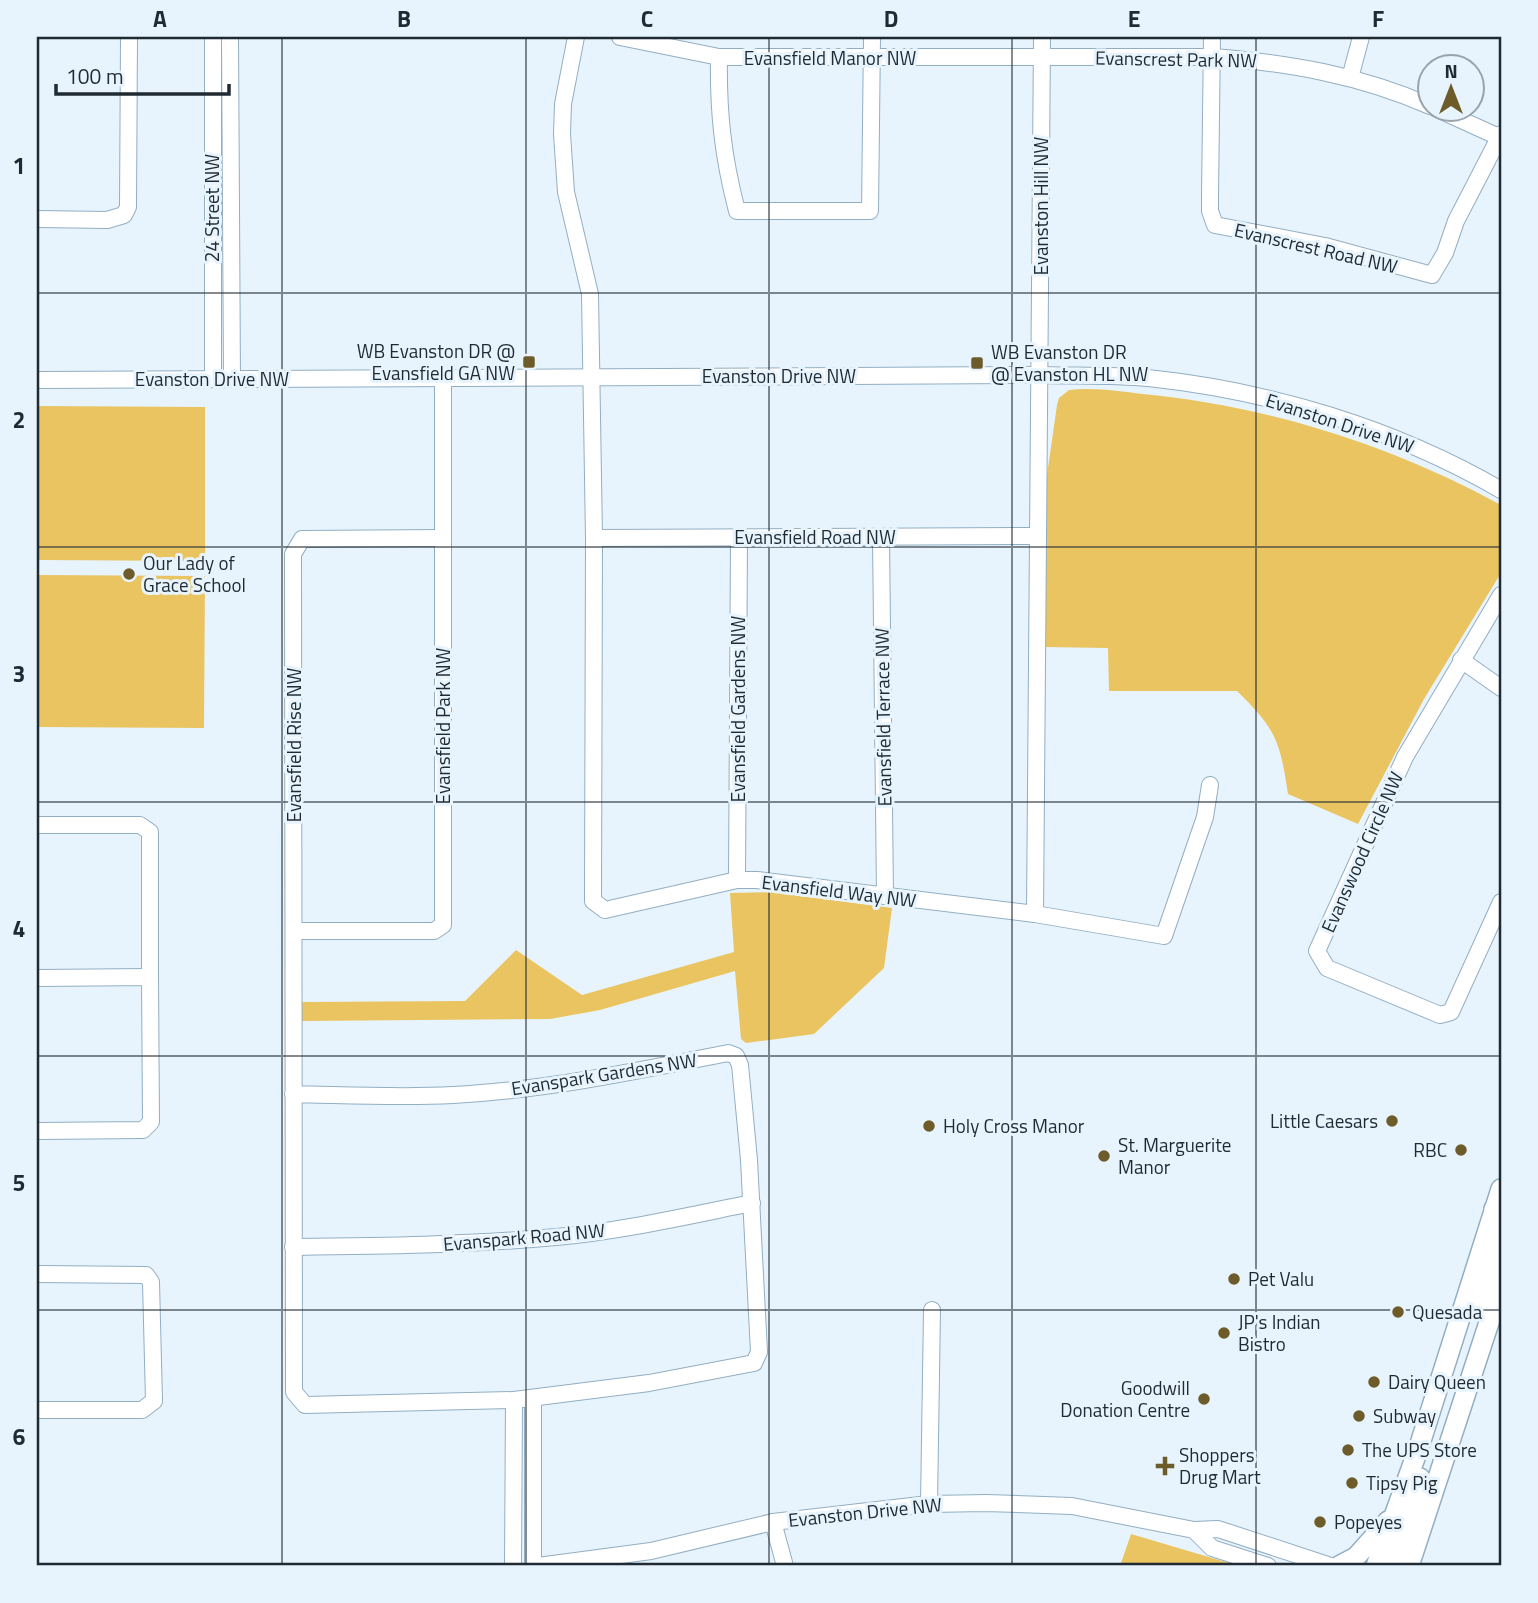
<svg xmlns="http://www.w3.org/2000/svg" width="1538" height="1603" font-family="'Titillium Web',sans-serif">
	<style>
		.green { fill: #e9c460 }
		.lines { fill: none; stroke-linecap: round; stroke-linejoin: round }
		.minor-casing { stroke: #92aec3; stroke-width: 18 }
		.major-casing { stroke: #92aec3; stroke-width: 22 }
		.minor { stroke: #fff; stroke-width: 16 }
		.major { stroke: #fff; stroke-width: 19 }
		.grid { fill: none; stroke: #1f2a32; stroke-width: 2; stroke-opacity: 0.55 }
		.poi-dot { fill: #6d5b29; stroke: #e8f4fd; stroke-width: 2.5 }
		.labels { text-anchor: middle; stroke-width: 6; stroke-linejoin: round; paint-order: stroke }
		.street-label { font-size: 19px; fill: #1f2a32; stroke: #e8f4fd }
		.poi-label { font-size: 19px; fill: #1f2a32; stroke: #e8f4fd; text-anchor: start }
		.neatline { fill: none; stroke: #1f2a32; stroke-width: 2.5 }
		.grid-label { font-size: 23px; text-anchor: middle; font-weight: bold; fill: #1f2a32 }
	</style>
	<rect width="100%" height="100%" fill="#e8f4fd"/>
	<g class="green">
		<path d="M 1069,390 C 1093,387 1119,391 1143,394 C 1268,406 1391,445 1501,505 L 1501,573 L 1424,699 L 1358,824 L 1288,794 C 1280,741 1276,729 1237,691 L 1109,691 L 1108,648 L 1044,647 L 1046,482 L 1057,405 L 1059,398 Z"/>
		<polygon points="37,406 205,407 205,561 37,560"/>
		<polygon points="37,575 205,576 204,728 37,727"/>
		<polygon points="769,892 892,908 884,968 814,1034 746,1043 741,1039 735,971 600,1010 550,1019 301,1021 301,1002 465,1001 516,950 582,995 734,952 730,893"/>
		<polygon points="1131,1534 1239,1566 1120,1566"/>
	</g>
	<g class="lines">
		<g class="minor-casing">
			<g id="minor">
				<polyline points="230,37 232,379"/>
				<polyline points="576,37 563,104 562,134 566,192 590,294 594,538 593,901 605,910 737,880 757,880 1035,914 1042,37"/>
				<path d="M 620,37 L 719,57 L 1213,57 C 1288,63 1360,75 1430,106"/>
				<polyline points="1212,37 1210,196 1210,211 1215,225 1325,246 1432,275 1445,253 1456,221 1501,134"/>
				<path d="M 719,57 C 718,113 723,157 737,211 L 870,211 L 872,37"/>
				<polyline points="1350,78 1361,37"/>
				<polyline points="1435,108 1501,138"/>
				<polyline points="37,219 107,220 124,215 128,207 129,37"/>
				<polyline points="213,379 213,37"/>
				<path d="M 37,380 L 1041,375 C 1077,376 1113,375 1148,378 C 1271,391 1394,428 1501,490"/>
				<polyline points="881,537 885,896"/>
				<polyline points="594,538 1036,536"/>
				<polyline points="1501,595 1405,757 1317,951 1327,968 1440,1015 1451,1012 1501,902"/>
				<polyline points="1461,660 1501,688"/>
				<polyline points="37,825 140,825 150,832 150,977"/>
				<polyline points="737,880 739,538"/>
				<polyline points="1035,914 1164,936 1205,817 1210,785"/>
				<polyline points="295,931 434,931 443,925 443,378"/>
				<polyline points="37,978 150,977 151,1122 143,1130 37,1131"/>
				<path d="M 293,1094 C 346,1095 400,1098 453,1095 C 546,1090 637,1071 728,1053 L 736,1056 L 740,1065 L 749,1160 L 759,1352 L 754,1363 L 649,1383 L 514,1400 L 305,1405 L 294,1392 L 293,554 L 302,539 L 442,538"/>
				<path d="M 293,1247 C 381,1246 469,1245 556,1237 C 622,1231 687,1216 752,1203"/>
				<polyline points="37,1274 146,1275 151,1282 154,1401 142,1410 37,1410"/>
				<polyline points="533,1398 533,1566"/>
				<polyline points="929,1504 932,1310"/>
				<polyline points="773,1522 785,1566"/>
				<polyline points="1194,1530 1212,1548 1268,1566"/>
				<polyline points="513,1566 514,1400"/>
				<polyline points="538,1566 651,1551 773,1522 929,1504 986,1503 1072,1506 1194,1530 1218,1529 1331,1566"/>
			</g>
		</g>
		<g class="major-casing">
			<g id="major">
				<polyline points="1483,1303 1500,1237 1501,1227 1494,1209"/>
				<polyline points="1339,1566 1356,1557 1388,1521"/>
				<polyline points="1376,1566 1419,1447 1501,1189"/>
				<polyline points="1395,1566 1420,1478"/>
				<polyline points="1409,1566 1501,1286"/>
			</g>
		</g>
		<use href="#minor" class="minor"/>
		<use href="#major" class="major"/>
	</g>
	<path class="grid" d="M 282,37 L 282,1566M 526,37 L 526,1566M 769,37 L 769,1566M 1012,37 L 1012,1566M 1256,37 L 1256,1566M 37,293 L 1501,293M 37,547 L 1501,547M 37,802 L 1501,802M 37,1056 L 1501,1056M 37,1310 L 1501,1310"/>
	<g class="poi-dot">
		<rect x="522" y="355" width="14" height="14" rx="3.5"/>
		<rect x="970" y="356" width="14" height="14" rx="3.5"/>
		<circle cx="129" cy="574" r="7"/>
		<circle cx="1392" cy="1121" r="7"/>
		<circle cx="929" cy="1126" r="7"/>
		<circle cx="1461" cy="1150" r="7"/>
		<circle cx="1104" cy="1156" r="7"/>
		<circle cx="1234" cy="1279" r="7"/>
		<circle cx="1398" cy="1312" r="7"/>
		<circle cx="1224" cy="1333" r="7"/>
		<circle cx="1374" cy="1382" r="7"/>
		<circle cx="1204" cy="1399" r="7"/>
		<circle cx="1359" cy="1416" r="7"/>
		<circle cx="1348" cy="1450" r="7"/>
		<path d="M1161.5 1455.5h7v7h7v7h-7v7h-7v-7h-7v-7h7z"/>
		<circle cx="1352" cy="1483" r="7"/>
		<circle cx="1320" cy="1522" r="7"/>
	</g>
	<g class="labels">
		<g class="street-label">
			<text x="830" y="65">Evansfield Manor NW</text>
			<text transform="translate(1176 59) rotate(1)" y="7">Evanscrest Park NW</text>
			<text transform="translate(1041 206) rotate(-90)" y="7">Evanston Hill NW</text>
			<text transform="translate(212 208) rotate(-90)" y="7">24 Street NW</text>
			<text transform="translate(1316 248) rotate(13)" y="7">Evanscrest Road NW</text>
			<text x="779" y="383">Evanston Drive NW</text>
			<text x="212" y="386">Evanston Drive NW</text>
			<text transform="translate(1340 423) rotate(18)" y="7">Evanston Drive NW</text>
			<text x="815" y="544">Evansfield Road NW</text>
			<text transform="translate(738 709) rotate(-90)" y="7">Evansfield Gardens NW</text>
			<text transform="translate(883 717) rotate(-91)" y="7">Evansfield Terrace NW</text>
			<text transform="translate(443 726) rotate(-90)" y="7">Evansfield Park NW</text>
			<text transform="translate(294 745) rotate(-90)" y="7">Evansfield Rise NW</text>
			<text transform="translate(1362 852) rotate(-66)" y="7">Evanswood Circle NW</text>
			<text transform="translate(839 891) rotate(7)" y="7">Evansfield Way NW</text>
			<text transform="translate(604 1074) rotate(-9)" y="7">Evanspark Gardens NW</text>
			<text transform="translate(524 1237) rotate(-5)" y="7">Evanspark Road NW</text>
			<text transform="translate(865 1512) rotate(-6)" y="7">Evanston Drive NW</text>
		</g>
		<g class="poi-label">
			<text x="515" y="358" text-anchor="end">WB Evanston DR @<tspan x="515" dy="22">Evansfield GA NW</tspan></text>
			<text x="991" y="359">WB Evanston DR<tspan x="991" dy="22">@ Evanston HL NW</tspan></text>
			<text x="143" y="570">Our Lady of<tspan x="143" dy="22">Grace School</tspan></text>
			<text x="1378" y="1128" text-anchor="end">Little Caesars</text>
			<text x="943" y="1133">Holy Cross Manor</text>
			<text x="1118" y="1152">St. Marguerite<tspan x="1118" dy="22">Manor</tspan></text>
			<text x="1447" y="1157" text-anchor="end">RBC</text>
			<text x="1248" y="1286">Pet Valu</text>
			<text x="1412" y="1319">Quesada</text>
			<text x="1238" y="1329">JP's Indian<tspan x="1238" dy="22">Bistro</tspan></text>
			<text x="1388" y="1389">Dairy Queen</text>
			<text x="1190" y="1395" text-anchor="end">Goodwill<tspan x="1190" dy="22">Donation Centre</tspan></text>
			<text x="1373" y="1423">Subway</text>
			<text x="1362" y="1457">The UPS Store</text>
			<text x="1179" y="1462">Shoppers<tspan x="1179" dy="22">Drug Mart</tspan></text>
			<text x="1366" y="1490">Tipsy Pig</text>
			<text x="1334" y="1529">Popeyes</text>
		</g>
	</g>
	<rect width="1538" height="1603" fill="none" stroke="#e8f4fd" stroke-width="77"/>
	<g transform="translate(1451 88)"><circle r="33" fill="#e8f4fd" stroke="#98a3ac" stroke-width="2"/>
	<path d="M0-5L12 26L0 18L-12 26Z" fill="#6d5b29"/>
	<text y="-10" font-size="19" font-weight="bold" text-anchor="middle" fill="#1f2a32">N</text>
	</g>
	<path d="M56 84v10h173v-10" fill="none" stroke="#1f2a32" stroke-width="3.5"/>
	<text x="66" y="84" font-size="21" fill="#1f2a32" stroke="#e8f4fd" stroke-width="5" paint-order="stroke">100 m</text>
	<rect x="38" y="38" width="1462" height="1526" class="neatline"/>
	<g class="grid-label">
		<text x="160" y="27">A</text>
		<text x="404" y="27">B</text>
		<text x="647" y="27">C</text>
		<text x="891" y="27">D</text>
		<text x="1134" y="27">E</text>
		<text x="1378" y="27">F</text>
		<text x="19" y="174">1</text>
		<text x="19" y="428">2</text>
		<text x="19" y="682">3</text>
		<text x="19" y="937">4</text>
		<text x="19" y="1191">5</text>
		<text x="19" y="1445">6</text>
	</g>
</svg>
